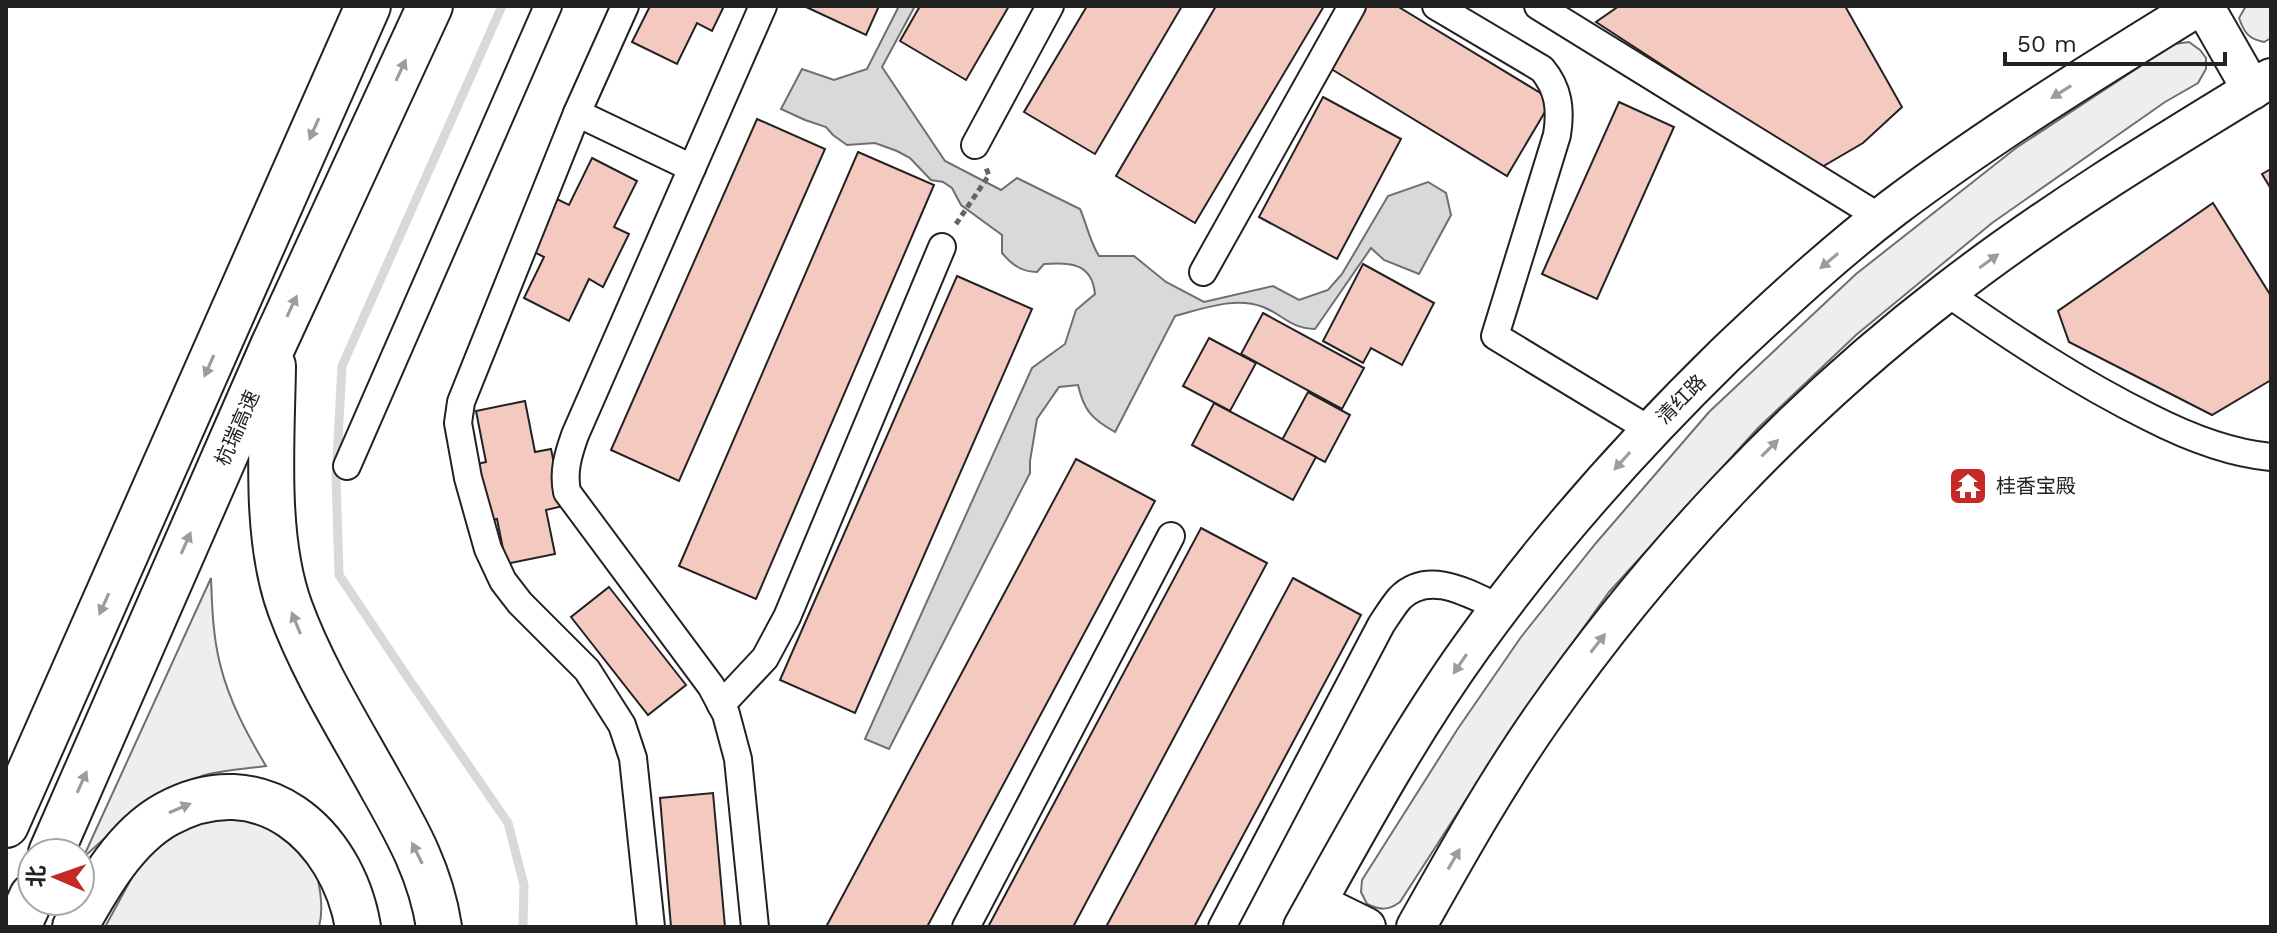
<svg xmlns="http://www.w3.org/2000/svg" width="2277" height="933" font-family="'Work Sans','Noto Sans SC',sans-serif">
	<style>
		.green { fill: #eee; stroke: #6f6f6f; stroke-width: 2 }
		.water { fill: #d9d9d9; stroke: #6f6f6f; stroke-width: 2 }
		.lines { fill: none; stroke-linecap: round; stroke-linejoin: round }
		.stream { stroke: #d9d9d9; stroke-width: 9 }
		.building { fill: #f3c9c0; stroke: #222; stroke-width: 2 }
		.minor-casing { stroke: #222; stroke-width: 30 }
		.secondary-casing { stroke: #222; stroke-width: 42 }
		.motorway-casing { stroke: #222; stroke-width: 48 }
		.path { stroke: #646464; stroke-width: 5; stroke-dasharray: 6 4; stroke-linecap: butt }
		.minor { stroke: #fff; stroke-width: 26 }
		.secondary { stroke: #fff; stroke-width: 38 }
		.motorway { stroke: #fff; stroke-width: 44 }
		.oneway { fill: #9c9c9c }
		.labels { text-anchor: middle; stroke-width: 6; stroke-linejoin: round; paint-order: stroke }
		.street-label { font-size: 20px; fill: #222; stroke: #fff }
		.poi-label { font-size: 20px; fill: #222; stroke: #fff; text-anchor: start }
	</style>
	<rect width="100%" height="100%" fill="#fff"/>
	<g class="green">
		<path d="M 2246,6 L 2271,6 L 2271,38 L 2264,42 C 2248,39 2244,32 2239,18 Z"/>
		<path d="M 2189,42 L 2200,50 L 2206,58 L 2206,69 L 2198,83 L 2165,102 L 1992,223 L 1856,335 L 1758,428 L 1609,592 L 1511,730 L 1400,902 C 1388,911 1380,910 1367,904 L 1361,892 L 1362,880 L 1457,730 L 1521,637 L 1596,543 L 1709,412 L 1856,274 L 2016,148 L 2174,44 Z"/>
		<path d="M 211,578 C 212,607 213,636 220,664 C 229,701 247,734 266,766 C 246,769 224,770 205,775 C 155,790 120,824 83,858 Z"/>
		<path d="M 250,811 L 313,857 C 318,879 325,905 319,927 L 105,927 L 136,870 L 169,836 L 210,814 Z"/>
	</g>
	<path class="water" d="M 899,6 L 915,6 L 882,67 L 945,161 L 1001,190 L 1017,178 L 1080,209 C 1087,225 1090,242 1099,256 L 1134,256 L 1166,282 L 1204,302 L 1273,286 L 1299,300 L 1328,290 L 1342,274 L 1388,196 L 1428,182 L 1446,193 L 1451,215 L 1419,274 L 1384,260 L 1371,248 L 1315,329 C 1289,328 1284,315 1263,307 C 1235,296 1202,309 1175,316 L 1115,432 C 1092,419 1084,411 1078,385 L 1059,387 L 1037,419 L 1030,461 L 1030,473 L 889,749 L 865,739 L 1032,368 L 1065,344 L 1076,310 L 1095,294 C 1092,263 1070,262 1044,264 L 1037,272 C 1022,272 1012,265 1002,253 L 1002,235 L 961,205 L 952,188 L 943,182 L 931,180 L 910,158 L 897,151 L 875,143 L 847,145 L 833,135 L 826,127 L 805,120 L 781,109 L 802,69 L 834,80 L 867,69 Z"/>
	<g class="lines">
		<polyline class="stream" points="502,6 342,366 336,477 339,575 406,675 508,823 524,885 523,927"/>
	</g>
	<g class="building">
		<polygon points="650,6 724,6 712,31 697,23 677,64 632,42"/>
		<polygon points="804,6 879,6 866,35"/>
		<polygon points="920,6 1009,6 966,80 900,41"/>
		<polygon points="1087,6 1182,6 1095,154 1024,112"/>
		<polygon points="1216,6 1324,6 1195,223 1116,176"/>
		<polygon points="1364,6 1397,6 1552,100 1507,176 1328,67"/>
		<polygon points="1619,6 1845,6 1902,107 1863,143 1820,168 1596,22"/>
		<polygon points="1323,97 1401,139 1337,259 1259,217"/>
		<polygon points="1619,102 1674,127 1597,299 1542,274"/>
		<polygon points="757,119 825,149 679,481 611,450"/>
		<polygon points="858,152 934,185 756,599 679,566"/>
		<polygon points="592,158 637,181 614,227 629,234 603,287 589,279 569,321 524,298 544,257 532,251 557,199 569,205"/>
		<polygon points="2271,169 2271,189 2262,174"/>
		<polygon points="2213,203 2271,296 2271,380 2212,415 2069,342 2058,311"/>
		<polygon points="1363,264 1434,303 1402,365 1371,348 1363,363 1323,341"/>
		<polygon points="957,276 1032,309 855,713 780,680"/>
		<polygon points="1263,313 1364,368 1342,409 1241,354"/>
		<polygon points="1209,338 1256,363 1230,411 1183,386"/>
		<polygon points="1308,392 1350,415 1325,462 1282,440"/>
		<polygon points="525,401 535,452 551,449 563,506 546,510 555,554 506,564 497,519 484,522 473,465 486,462 476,411"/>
		<polygon points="1214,403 1316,457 1293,500 1192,445"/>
		<polygon points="1076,459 1155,501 927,927 826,927"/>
		<polygon points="1201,528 1267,563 1073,927 988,927"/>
		<polygon points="1293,578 1361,615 1194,927 1106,927"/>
		<polygon points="609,587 686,685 648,715 571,617"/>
		<polygon points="713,793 725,927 671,927 660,798"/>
	</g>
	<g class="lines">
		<g class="minor-casing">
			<g id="minor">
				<polyline points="625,6 577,113 461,402 458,423 468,478 488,549 503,581 520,603 587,670 622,725 633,758 651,927"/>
				<path d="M 1436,6 L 1542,69 C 1559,89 1561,110 1557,135 L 1495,336 L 1650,430"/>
				<polyline points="1538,6 1881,218"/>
				<polyline points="577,113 692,168"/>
				<polyline points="975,145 1050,6"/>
				<polyline points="1203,272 1352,6"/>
				<path d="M 1946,292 C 2012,338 2078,382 2149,417 C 2188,437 2228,453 2271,457"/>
				<polyline points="347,466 548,6"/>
				<polyline points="721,705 765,658 787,617 942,247"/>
				<path d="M 755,927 L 738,759 L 726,714 L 711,686 L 567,492 C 563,471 568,455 575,435 L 763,6"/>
				<polyline points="966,927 1171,536"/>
				<path d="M 1222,927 L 1381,625 C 1387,616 1393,606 1400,598 C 1429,569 1469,594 1500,608"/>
			</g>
		</g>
		<g class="secondary-casing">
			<g id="secondary">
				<polyline points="2204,6 2252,90"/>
				<polyline points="1317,903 1366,927"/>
				<path d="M 1303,927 C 1356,832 1408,735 1472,646 C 1547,541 1633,445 1725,355 C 1779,304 1834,253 1893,208 C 1990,135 2095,70 2199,6"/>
				<path d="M 1416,927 C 1456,856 1496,784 1543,717 C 1655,557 1793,410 1948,291 C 2050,212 2161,145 2271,78"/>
			</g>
		</g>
		<g class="motorway-casing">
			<g id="motorway">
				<path d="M 273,366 C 272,441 264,537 290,608 C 313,671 350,729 382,787 C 408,833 431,874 439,927"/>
				<polyline points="6,825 368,6"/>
				<polyline points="51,853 273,346 430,6"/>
				<polyline points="18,927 32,896"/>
				<path d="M 75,927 C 98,886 125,837 167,814 C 260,763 342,834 358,927"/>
			</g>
		</g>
		<polyline class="path" points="956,224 989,175 986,168"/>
		<use href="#minor" class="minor"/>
		<use href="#secondary" class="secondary"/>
		<use href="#motorway" class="motorway"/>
	</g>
	<defs><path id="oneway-solid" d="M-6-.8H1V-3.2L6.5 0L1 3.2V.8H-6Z" transform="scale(2)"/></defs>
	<g class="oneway">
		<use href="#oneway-solid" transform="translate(401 70) rotate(-65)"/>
		<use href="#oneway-solid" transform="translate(2061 92) rotate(148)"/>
		<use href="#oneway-solid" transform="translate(314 129) rotate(114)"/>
		<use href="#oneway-solid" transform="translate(1829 261) rotate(140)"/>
		<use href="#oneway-solid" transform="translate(1989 261) rotate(-36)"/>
		<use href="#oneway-solid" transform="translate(292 306) rotate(-65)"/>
		<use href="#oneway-solid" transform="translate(209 366) rotate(114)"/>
		<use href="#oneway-solid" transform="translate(1770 448) rotate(-45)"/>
		<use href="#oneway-solid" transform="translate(1622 461) rotate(132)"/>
		<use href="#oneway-solid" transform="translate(186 543) rotate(-66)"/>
		<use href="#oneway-solid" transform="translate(104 604) rotate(114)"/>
		<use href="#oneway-solid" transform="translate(296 623) rotate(-112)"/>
		<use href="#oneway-solid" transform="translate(1598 643) rotate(-52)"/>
		<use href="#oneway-solid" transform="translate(1460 664) rotate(124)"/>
		<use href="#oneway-solid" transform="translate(82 782) rotate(-66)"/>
		<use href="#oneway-solid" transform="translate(180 808) rotate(-23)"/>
		<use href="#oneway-solid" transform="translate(417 853) rotate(-116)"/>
		<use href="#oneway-solid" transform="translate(1454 859) rotate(-60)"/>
	</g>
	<defs>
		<g id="temple-square" transform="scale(2)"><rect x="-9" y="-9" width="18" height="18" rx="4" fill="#c62828" stroke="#fff"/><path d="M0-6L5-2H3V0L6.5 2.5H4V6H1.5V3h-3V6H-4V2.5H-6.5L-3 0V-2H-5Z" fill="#fff"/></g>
	</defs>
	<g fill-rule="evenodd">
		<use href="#temple-square" x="1968" y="486"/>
	</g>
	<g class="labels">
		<g class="street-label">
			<text transform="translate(1681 399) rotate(-45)" y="7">清红路</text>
			<text transform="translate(237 428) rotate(-66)" y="7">杭瑞高速</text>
		</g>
		<g class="poi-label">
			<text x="1996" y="493">桂香宝殿</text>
		</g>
	</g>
	<rect width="2277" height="933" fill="none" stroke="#222222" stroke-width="16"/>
	<g transform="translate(56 877) rotate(272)"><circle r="38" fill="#ffffff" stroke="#a7a7a7" stroke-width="2"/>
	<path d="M0-6L14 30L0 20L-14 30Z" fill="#c62828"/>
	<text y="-12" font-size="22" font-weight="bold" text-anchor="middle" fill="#222222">北</text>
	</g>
	<path d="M2005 52v12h220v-12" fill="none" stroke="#222222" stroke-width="4"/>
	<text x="2017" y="52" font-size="24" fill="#222222" stroke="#ffffff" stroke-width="6" paint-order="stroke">50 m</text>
</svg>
